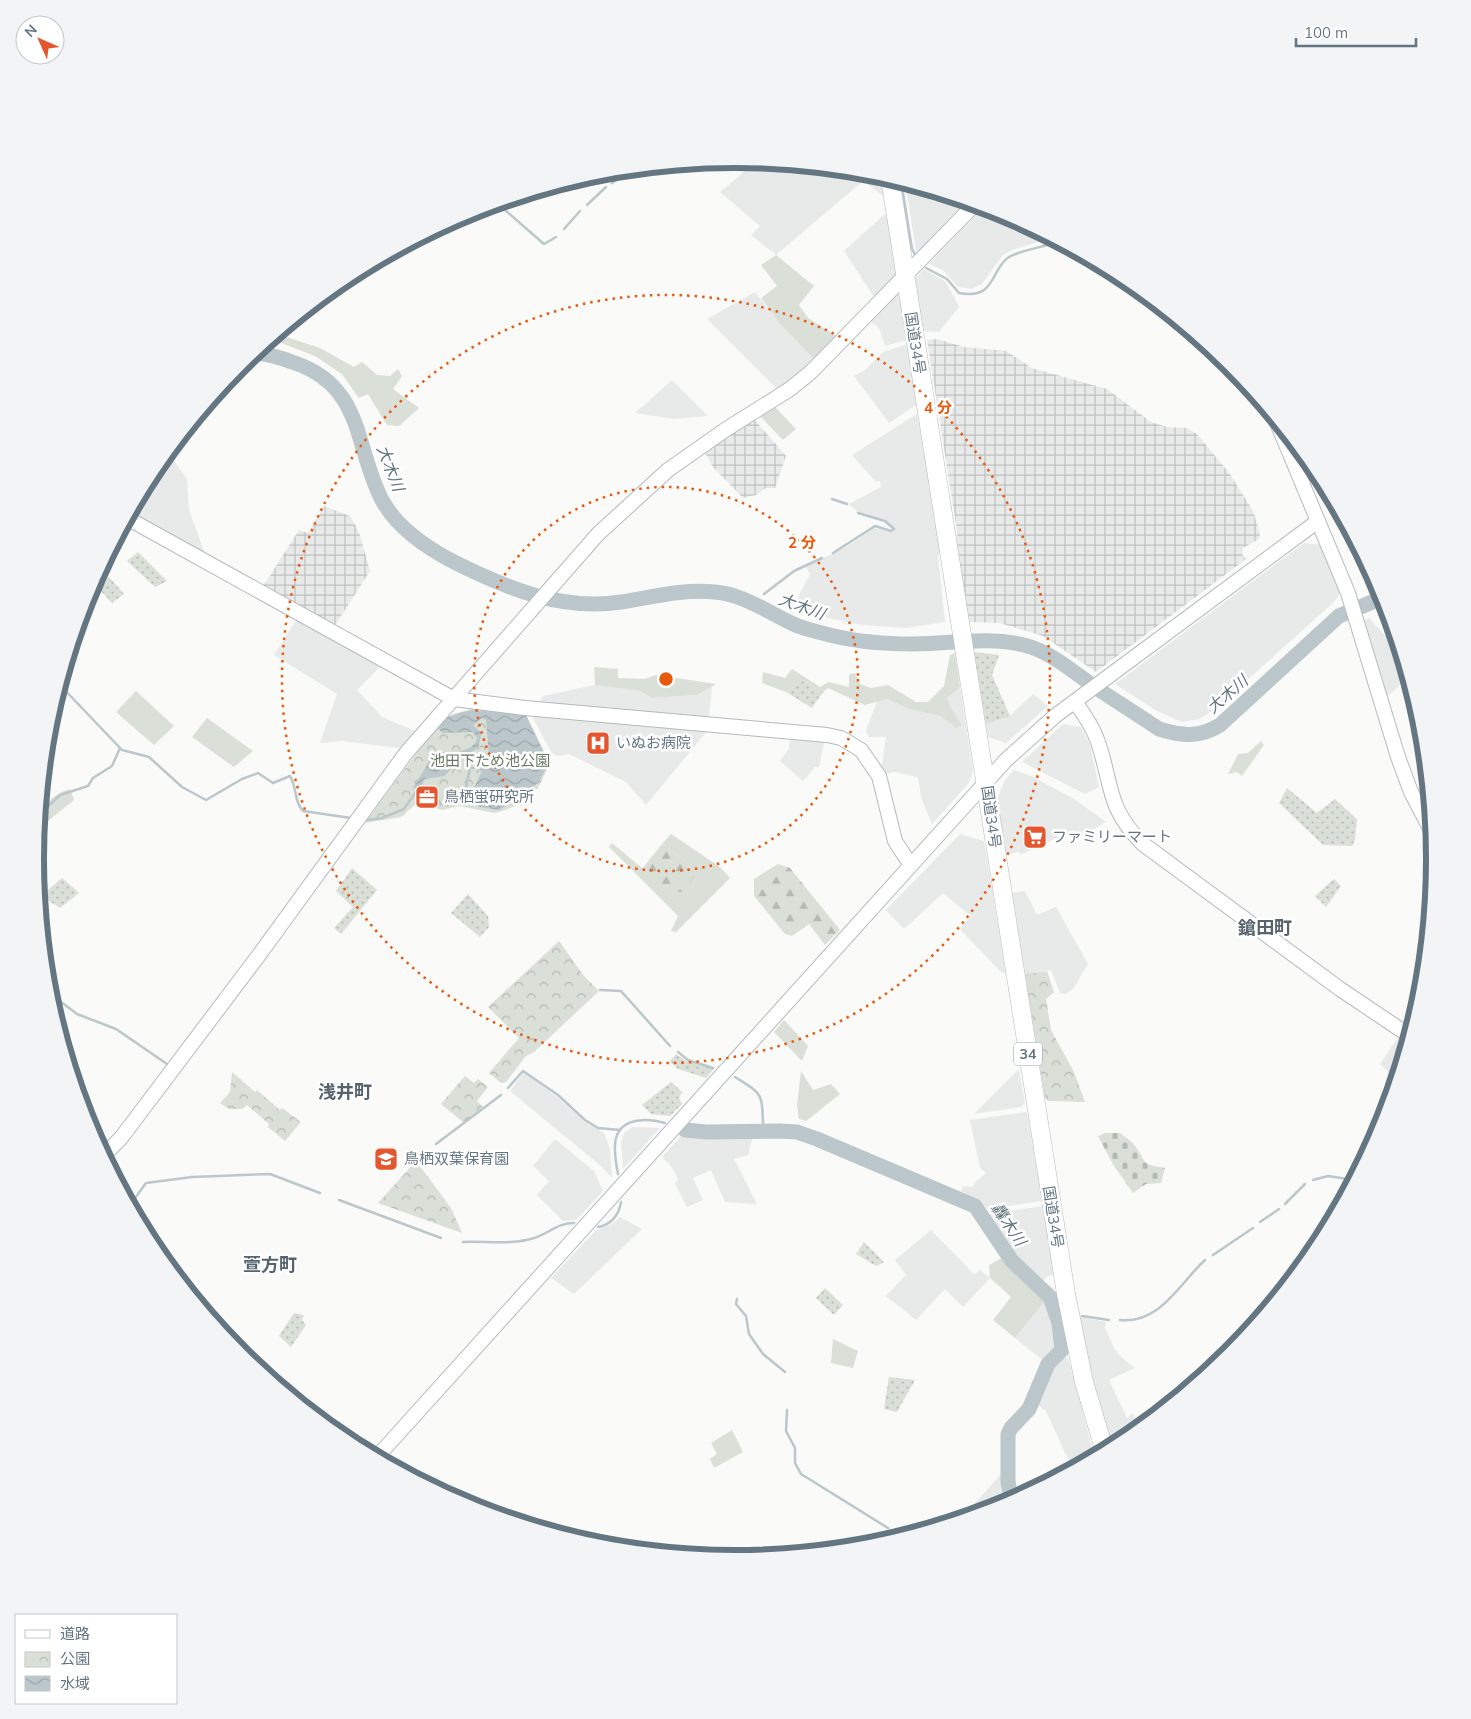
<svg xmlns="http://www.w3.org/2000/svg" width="1471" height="1719" font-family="Mulish,'Noto Sans JP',sans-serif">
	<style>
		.built { fill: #e8e9e9 }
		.industrial { fill: url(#industrial-grid) }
		.grass { fill: #dadfd7 }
		.forest { fill: url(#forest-firs) }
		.cemetery { fill: url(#cemetery-stones) }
		.park { fill: url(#park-crowns) }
		.garden { fill: url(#garden-dots) }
		.water { fill: url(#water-waves) }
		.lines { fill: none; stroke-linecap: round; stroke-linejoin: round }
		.stream { stroke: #bbc7cb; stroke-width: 2.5 }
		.river { stroke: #bbc7cb; stroke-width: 15 }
		.secondary-casing { stroke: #b3babf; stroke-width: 16 }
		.highway-casing { stroke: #b4b9bd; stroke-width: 19 }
		.secondary { stroke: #fff; stroke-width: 14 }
		.highway { stroke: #fff; stroke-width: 18 }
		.ring { fill: none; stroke: #e8590c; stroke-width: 2.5; stroke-dasharray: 2.5 5 }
		.labels { text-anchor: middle; stroke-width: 5; stroke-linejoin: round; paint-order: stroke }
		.shield { fill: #fff; stroke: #939fa8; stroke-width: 1 }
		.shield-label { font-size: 14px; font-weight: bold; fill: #657683 }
		.street-label { font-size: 15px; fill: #657683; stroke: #fff }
		.poi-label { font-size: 15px; fill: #657683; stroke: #fff; text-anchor: start }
		.park-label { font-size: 15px; fill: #687a64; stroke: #fff }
		.water-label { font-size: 16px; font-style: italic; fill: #60757c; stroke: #fff }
		.quarter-label { font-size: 18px; font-weight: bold; fill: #57646e; stroke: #fff }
		.rim { fill: none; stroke: #657683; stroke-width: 6 }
		.centre { fill: #e8590c; stroke: #fff; stroke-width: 2.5 }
		.ring-label { font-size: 15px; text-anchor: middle; font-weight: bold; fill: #e8590c; stroke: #fff; stroke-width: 5; stroke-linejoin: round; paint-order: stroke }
	</style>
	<defs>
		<pattern id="industrial-grid" width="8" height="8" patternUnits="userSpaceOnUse" patternTransform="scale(1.25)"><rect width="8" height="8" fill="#e8e9e9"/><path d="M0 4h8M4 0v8" fill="none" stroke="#c0c1c2"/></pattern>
		<pattern id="forest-firs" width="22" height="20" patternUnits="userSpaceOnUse" patternTransform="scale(1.25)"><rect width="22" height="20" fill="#dadfd7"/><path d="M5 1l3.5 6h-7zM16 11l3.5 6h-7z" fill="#b4b9b4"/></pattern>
		<pattern id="cemetery-stones" width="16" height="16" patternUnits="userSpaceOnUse" patternTransform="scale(1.25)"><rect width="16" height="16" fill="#dadfd7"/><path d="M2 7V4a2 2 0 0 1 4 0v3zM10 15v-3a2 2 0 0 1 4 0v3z" fill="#b4b9b4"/></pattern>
		<pattern id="park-crowns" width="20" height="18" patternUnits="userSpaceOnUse" patternTransform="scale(1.25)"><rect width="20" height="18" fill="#dadfd7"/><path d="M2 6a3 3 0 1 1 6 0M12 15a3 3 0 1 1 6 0" fill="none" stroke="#b4b9b4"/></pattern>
		<pattern id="garden-dots" width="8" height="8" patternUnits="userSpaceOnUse" patternTransform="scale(1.25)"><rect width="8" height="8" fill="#dadfd7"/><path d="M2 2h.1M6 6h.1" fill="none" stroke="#b4b9b4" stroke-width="1.8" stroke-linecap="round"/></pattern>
		<pattern id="water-waves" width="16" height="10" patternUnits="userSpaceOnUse" patternTransform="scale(1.25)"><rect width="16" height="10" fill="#bbc7cb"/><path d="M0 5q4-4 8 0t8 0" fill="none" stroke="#9ca6aa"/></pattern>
	</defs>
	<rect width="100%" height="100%" fill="#fafaf8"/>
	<g class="built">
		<polygon points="757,161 872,173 881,175 885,197 863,181 776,255 751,235 760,226 720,192"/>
		<polygon points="905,182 971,202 920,253 916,250"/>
		<polygon points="984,206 1004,212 1051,238 1012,250 1003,255 982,284 972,289 958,287 943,270 929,264"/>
		<polygon points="887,212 897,276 876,300 844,251"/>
		<polygon points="924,269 946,282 959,307 939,332 921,331 913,281"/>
		<polygon points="755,292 780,324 816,361 778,390 707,319"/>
		<polygon points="897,294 900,294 907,340 885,346 879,328 870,321"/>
		<polygon points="1198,337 1231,364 1230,369 1199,346"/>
		<polygon points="908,344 916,405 889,423 854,376 864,371 883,352"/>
		<polygon points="672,380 708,416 673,419 635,413"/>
		<polygon points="917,414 941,549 938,556 945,622 906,628 862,625 828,618 794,605 810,574 806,567 851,544 874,528 891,532 895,530 886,520 858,512 849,504 881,487 880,481 875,481 852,455"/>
		<polygon points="172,447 174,461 187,479 189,510 207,559 130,514 153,470"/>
		<polygon points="1304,543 1321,545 1340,593 1335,601 1214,710 1199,719 1182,722 1157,711 1115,684"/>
		<polygon points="1369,618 1402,654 1408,677 1387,697 1365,621"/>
		<polygon points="297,619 381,666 357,690 382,717 415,731 400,748 342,741 320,743 337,694 274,655"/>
		<polygon points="595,685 640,691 652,698 697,695 712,686 709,719 538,704 543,696"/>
		<polygon points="960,687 973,771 969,783 932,824 921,797 918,777 894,772 886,774 882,765 886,737 868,737 866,731 877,701 887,699 909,709 940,716 957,728 962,725 950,708 947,697"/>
		<polygon points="1033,694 1048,706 1006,743 988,737 986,724 1010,716"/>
		<polygon points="532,713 708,730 646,805 626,782 569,754 557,756 551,752 532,716"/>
		<polygon points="1063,724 1081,727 1090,745 1099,787 1085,794 1022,762"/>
		<polygon points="790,736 825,739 819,767 815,767 803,781 780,761 789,749"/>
		<polygon points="1014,770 1031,776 1074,799 1106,822 1079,838 1074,830 1020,855 1020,852 1006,854 997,799 1005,780"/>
		<polygon points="960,834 984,841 1006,974 1001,972 960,929 971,916 943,893 904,929 886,910"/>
		<polygon points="1025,891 1037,915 1056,907 1088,964 1073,989 1066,994 1060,993 1051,970 1025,974 1012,893"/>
		<polygon points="1401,1037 1408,1042 1397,1080 1380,1064 1397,1039"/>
		<polygon points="1019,1069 1025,1103 1021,1107 974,1114"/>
		<polygon points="524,1072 557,1097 584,1121 604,1133 610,1149 612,1178 601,1166 510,1091"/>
		<polygon points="1027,1112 1042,1201 988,1209 978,1199 961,1191 963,1186 973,1187 975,1182 986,1173 980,1168 970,1120"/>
		<polygon points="633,1127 660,1128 623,1169 621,1142 624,1133"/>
		<polygon points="681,1136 699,1138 753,1136 748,1155 734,1159 757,1204 725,1202 711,1170 693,1178 703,1200 687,1207 675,1184 678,1179 671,1166 662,1157"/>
		<polygon points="555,1139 594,1171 603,1191 576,1220 563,1221 537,1195 549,1181 533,1166"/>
		<polygon points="1043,1206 1055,1275 1048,1276 1040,1284 1014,1259 989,1214"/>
		<polygon points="620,1217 642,1229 574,1294 551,1278 596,1230 612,1224"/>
		<polygon points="931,1230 974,1274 980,1270 990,1278 963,1307 945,1289 916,1320 886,1296 906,1275 895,1260"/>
		<polygon points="1045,1301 1051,1309 1058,1333 1059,1347 1046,1363 1015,1338"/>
		<polygon points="1080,1317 1106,1322 1105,1328 1114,1348 1121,1357 1135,1368 1109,1380 1127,1418 1133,1413 1140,1429 1113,1448 1093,1387"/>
		<polygon points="1065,1358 1068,1358 1095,1458 1073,1470 1046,1411 1038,1405 1050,1372"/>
		<polygon points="1004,1471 1005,1500 1008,1504 952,1522 960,1514 967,1512"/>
	</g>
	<g class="industrial">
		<polygon points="937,339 964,347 1006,351 1032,368 1107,389 1151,422 1167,427 1187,428 1197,434 1230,474 1253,511 1260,534 1259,539 1243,548 1242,554 1246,559 1096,672 1043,636 999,623 968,622 955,548 957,547 957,531 927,340"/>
		<polygon points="754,419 786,456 775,488 766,488 756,495 743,498 713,467 704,451"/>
		<polygon points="324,506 350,516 359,532 370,571 336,624 321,621 266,589 264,585 299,530 308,533"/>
	</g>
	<g class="grass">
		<polygon points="776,255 814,286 799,305 808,318 839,338 816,361 780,324 761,298 777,286 761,265"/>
		<polygon points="277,334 320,348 354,367 362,362 377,375 390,376 398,369 402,376 393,389 419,408 399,426 387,425 368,394 359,398 342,374 315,356 271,339"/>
		<polygon points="774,406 796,429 783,440 760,416"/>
		<polygon points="955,653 960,687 947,698 951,708 962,725 957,728 940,716 909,709 887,699 865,705 828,688 823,692 803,680 786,692 762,683 763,672 785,678 792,669 820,687 829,682 849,687 849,674 855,673 860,684 871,688 888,685 916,702 928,702 944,686 950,655"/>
		<polygon points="594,667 618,669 618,678 644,679 657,675 716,684 697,695 652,698 640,691 595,685"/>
		<polygon points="136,691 174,726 154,745 116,712"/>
		<polygon points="207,718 253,751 234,767 192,737"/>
		<polygon points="1261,741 1264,745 1242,776 1237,772 1228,774 1238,754 1248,753"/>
		<path d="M 70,789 L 74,800 L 38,829 C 38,824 38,816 40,812 C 46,801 59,792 70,789 Z"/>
		<polygon points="671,834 720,867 730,878 676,932 671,931 678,916 609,847 612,843 671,892 696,870 662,844"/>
		<polygon points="784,1020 808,1046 802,1061 774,1032"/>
		<polygon points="801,1071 813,1090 831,1084 840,1094 806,1121 799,1119 797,1105"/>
		<polygon points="1002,1258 1018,1277 1039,1292 1045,1301 1015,1338 993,1320 1011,1297 990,1278 989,1265"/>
		<polygon points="833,1339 858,1351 853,1368 831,1363"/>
		<polygon points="732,1430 743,1452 714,1468 710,1459 717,1454 711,1443"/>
	</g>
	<g class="forest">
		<polygon points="662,844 696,870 695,876 682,892 671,892 642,869"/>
		<polygon points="778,864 790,868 840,930 825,945 809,924 792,936 785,934 754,896 754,879"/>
	</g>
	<path class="cemetery" d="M 1105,1133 L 1120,1133 C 1125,1137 1132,1141 1135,1146 C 1148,1164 1140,1164 1165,1168 L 1161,1183 L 1146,1184 L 1133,1193 L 1114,1166 L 1098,1136 Z"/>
	<g class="park">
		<polygon points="472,709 525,714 550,763 538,788 523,802 506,810 494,813 459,806 442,810 417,803 401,817 365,823 441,720 454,714"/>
		<polygon points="559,941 584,976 599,991 534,1052 526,1056 506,1082 501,1083 489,1073 519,1038 488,1007"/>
		<polygon points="1047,971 1054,992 1046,999 1051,1030 1074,1072 1085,1102 1048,1101 1045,1098 1025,974"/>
		<polygon points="232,1072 255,1092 257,1090 280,1110 282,1108 301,1122 285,1141 268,1127 269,1124 247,1105 243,1109 229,1109 220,1103 230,1092"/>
		<polygon points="465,1076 474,1083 478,1079 488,1087 477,1101 483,1107 464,1123 441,1104"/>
		<polygon points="416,1161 451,1208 462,1233 378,1203"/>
	</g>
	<g class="garden">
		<polygon points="138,552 167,581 155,587 127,561"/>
		<polygon points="109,577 124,594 112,603 98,588"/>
		<polygon points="974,652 999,655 992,675 1010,716 986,724"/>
		<polygon points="803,680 823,692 812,708 786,692"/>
		<polygon points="1287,788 1317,813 1335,799 1357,819 1355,840 1352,846 1323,845 1279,803"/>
		<polygon points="352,868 377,890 341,934 334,928 353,907 336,891"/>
		<polygon points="62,878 79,893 60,908 41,896"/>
		<polygon points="1334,879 1341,886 1326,907 1315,896"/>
		<polygon points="468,894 488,916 489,927 480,937 451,913"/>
		<polygon points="676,1054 686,1061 714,1069 706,1078 678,1069 670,1061"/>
		<polygon points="671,1082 682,1092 679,1098 682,1104 670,1116 651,1114 642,1105"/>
		<polygon points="864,1242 884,1262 876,1266 856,1254"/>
		<polygon points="825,1288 843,1305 834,1315 816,1298"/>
		<polygon points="294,1313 304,1315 302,1320 306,1325 291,1347 279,1336"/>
		<polygon points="889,1377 915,1380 897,1412 884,1409"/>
	</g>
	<path class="water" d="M 472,710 L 526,715 L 549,763 L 539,782 L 518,799 L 499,810 L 480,807 L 472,803 L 473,790 L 489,756 L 486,720 L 482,718 L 473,725 L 481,733 C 479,758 469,747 457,760 C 452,766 450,772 444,776 L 425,779 L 418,789 L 413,788 L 431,758 L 442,751 L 449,756 L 471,747 L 475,743 L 477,738 L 473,732 L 443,733 L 435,726 C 445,716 458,713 472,710 Z"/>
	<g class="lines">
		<g class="stream">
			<polyline points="901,181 912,249 916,256"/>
			<polyline points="612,183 628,173"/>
			<polyline points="497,203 544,244 556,237"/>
			<polyline points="587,205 606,187"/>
			<polyline points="564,229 580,211"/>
			<path d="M 926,268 L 947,279 L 959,293 C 997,300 990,269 1009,257 C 1023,249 1043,248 1058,241"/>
			<polyline points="832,499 847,504"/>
			<polyline points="858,513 885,521 894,529"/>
			<polyline points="833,553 875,526 891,531 894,529"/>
			<polyline points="764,594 794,571 822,558"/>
			<path d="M 60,685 L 122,750 L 149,757 L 182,787 L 206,800 L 242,779 L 258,773 L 273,783 L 290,776 C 297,787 294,802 303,811 L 351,818"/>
			<polyline points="39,815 60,795 88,786 93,778 112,766 120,748"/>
			<polyline points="367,820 382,818 404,809 418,789 430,790 441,804 456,802 466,787 470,768 478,767 483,771"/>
			<polyline points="600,990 621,991 670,1046"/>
			<polyline points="48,992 77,1014 116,1029 167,1064"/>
			<polyline points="678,1052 688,1060 713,1068"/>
			<path d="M 735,1077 C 762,1094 762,1092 763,1124"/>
			<polyline points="508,1088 523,1071 558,1095 585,1120 598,1128 620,1130"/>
			<polyline points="436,1144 501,1095"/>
			<path d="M 618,1174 C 616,1163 613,1149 616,1138 C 622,1117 649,1118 665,1123"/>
			<polyline points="1313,1180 1328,1176 1354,1180"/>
			<polyline points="339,1200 441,1238"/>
			<polyline points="1285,1204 1305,1184"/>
			<polyline points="130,1205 146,1183 192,1177 270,1174 320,1193"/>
			<polyline points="1260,1222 1279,1209"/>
			<path d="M 598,1227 C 611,1225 619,1215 621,1202"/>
			<path d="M 463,1242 C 486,1241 513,1245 534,1238 C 550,1233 557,1223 574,1223"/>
			<polyline points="1213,1255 1253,1228"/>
			<polyline points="737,1299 736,1304 746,1316 749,1334 763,1354 785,1372"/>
			<polyline points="1082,1316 1109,1320"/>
			<path d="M 1120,1320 C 1160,1324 1179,1284 1205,1260"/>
			<polyline points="787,1410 786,1431 795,1448 795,1463 801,1474 888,1528"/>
			<polyline points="898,1533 903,1537"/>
		</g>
		<g class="river">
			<path d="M 254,353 C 268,354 282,358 295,363 C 364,387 354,446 382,500 C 397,528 430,550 458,564 C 509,589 562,611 621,602 C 654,597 680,589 715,592 C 744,594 772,615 798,626 C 809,630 822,633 834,636 C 859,642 887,644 913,644 C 951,644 987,636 1024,645 C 1049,651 1071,670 1092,685 C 1114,700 1137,714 1159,729 C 1182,736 1199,738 1220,725 L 1339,616 L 1384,597"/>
			<polyline points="685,1130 706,1132 780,1131 797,1132 817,1139 975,1206 1012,1261 1050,1297 1059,1323 1062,1350 1048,1364 1029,1409 1011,1428 1008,1434 1008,1482 1012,1502"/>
		</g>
		<g class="secondary-casing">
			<g id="secondary">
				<polyline points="1275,418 1348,593 1398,757 1411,792 1434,836"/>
				<polyline points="127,518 454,699 525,708 827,735 841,738 861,750 879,776 895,841 910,864"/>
				<path d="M 1075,702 C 1084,714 1093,727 1098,742 C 1113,786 1106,807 1143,844 L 1340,989 L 1410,1036"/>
				<polyline points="103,1156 121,1138 259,955 406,753 598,534 668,470 725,430 790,389 811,372 975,204"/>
				<polyline points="376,1458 1006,760 1055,716 1318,521"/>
			</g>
		</g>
		<g class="highway-casing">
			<polyline id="highway" points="890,178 1066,1294 1084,1382 1105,1452"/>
		</g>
		<use href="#secondary" class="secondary"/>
		<use href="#highway" class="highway"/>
	</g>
	<g class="ring">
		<circle cx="666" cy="679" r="192"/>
		<circle cx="666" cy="679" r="384"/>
	</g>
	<defs>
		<g id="hospital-square" transform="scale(1.25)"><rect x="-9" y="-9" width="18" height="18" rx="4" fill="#e4572e" stroke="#fff"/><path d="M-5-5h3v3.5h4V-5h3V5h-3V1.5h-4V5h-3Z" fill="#fff"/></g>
		<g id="office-square" transform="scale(1.25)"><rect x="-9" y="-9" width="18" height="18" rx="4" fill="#e4572e" stroke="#fff"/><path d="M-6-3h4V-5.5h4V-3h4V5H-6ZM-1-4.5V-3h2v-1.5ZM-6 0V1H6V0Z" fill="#fff"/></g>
		<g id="supermarket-square" transform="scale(1.25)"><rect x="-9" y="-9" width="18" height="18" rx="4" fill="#e4572e" stroke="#fff"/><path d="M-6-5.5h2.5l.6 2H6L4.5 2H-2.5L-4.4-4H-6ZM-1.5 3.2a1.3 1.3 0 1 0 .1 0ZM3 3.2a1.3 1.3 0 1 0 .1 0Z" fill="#fff"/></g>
		<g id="school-square" transform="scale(1.25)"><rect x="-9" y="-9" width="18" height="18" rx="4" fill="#e4572e" stroke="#fff"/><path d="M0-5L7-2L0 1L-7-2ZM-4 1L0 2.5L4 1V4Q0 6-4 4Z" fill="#fff"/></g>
	</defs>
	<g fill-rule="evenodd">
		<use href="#hospital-square" x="598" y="743"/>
		<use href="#office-square" x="427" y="797"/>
		<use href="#supermarket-square" x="1035" y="837"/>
		<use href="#school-square" x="386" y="1159"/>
	</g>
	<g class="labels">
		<rect class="shield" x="1014" y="1042.5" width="28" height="23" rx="4"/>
		<g class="shield-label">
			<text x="1028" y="1059">34</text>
		</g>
		<g class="street-label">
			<text transform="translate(915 343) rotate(81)" y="5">国道34号</text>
			<text transform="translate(991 817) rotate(82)" y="5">国道34号</text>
			<text transform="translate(1053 1217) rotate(81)" y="5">国道34号</text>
		</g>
		<g class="poi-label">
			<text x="616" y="748">いぬお病院</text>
			<text x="444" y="802">鳥栖蛍研究所</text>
			<text x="1052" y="842">ファミリーマート</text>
			<text x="404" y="1164">鳥栖双葉保育園</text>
		</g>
		<g class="park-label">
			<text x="490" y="766">池田下ため池公園</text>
		</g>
		<g class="water-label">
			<text transform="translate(391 468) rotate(69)" y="6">大木川</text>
			<text transform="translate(802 606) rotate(20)" y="6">大木川</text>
			<text transform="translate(1227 694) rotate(-41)" y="6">大木川</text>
			<text transform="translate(1009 1224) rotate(56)" y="6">轟木川</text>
		</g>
		<g class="quarter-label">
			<text x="1265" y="934">鎗田町</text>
			<text x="345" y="1098">浅井町</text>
			<text x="270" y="1271">萱方町</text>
		</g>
	</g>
	<path d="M0 0H1471V1719H0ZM44 859a691 691 0 1 1 1382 0a691 691 0 1 1-1382 0Z" fill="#f3f4f5" fill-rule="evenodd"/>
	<path class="rim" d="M44 859a691 691 0 1 1 1382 0a691 691 0 1 1-1382 0Z"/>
	<circle cx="666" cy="679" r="8" class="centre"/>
	<g class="ring-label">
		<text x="938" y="413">4 分</text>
		<text x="802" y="548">2 分</text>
	</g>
	<rect x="15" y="1614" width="162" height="90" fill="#ffffff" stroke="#c1c8cd"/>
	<rect x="25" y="1630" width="25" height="8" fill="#ffffff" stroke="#c1c8cd"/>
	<text x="60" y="1639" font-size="15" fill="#657683">道路</text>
	<rect x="25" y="1652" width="25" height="15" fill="url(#park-crowns)" stroke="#c1c8cd"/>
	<text x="60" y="1664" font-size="15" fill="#657683">公園</text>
	<rect x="25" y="1676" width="25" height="15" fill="url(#water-waves)" stroke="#c1c8cd"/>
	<text x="60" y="1689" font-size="15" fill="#657683">水域</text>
	<g transform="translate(40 40) rotate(315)"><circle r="24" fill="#ffffff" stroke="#c1c8cd"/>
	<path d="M0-4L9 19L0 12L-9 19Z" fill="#e4572e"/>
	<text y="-8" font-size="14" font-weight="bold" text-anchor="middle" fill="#657683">N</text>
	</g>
	<path d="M1296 38v8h120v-8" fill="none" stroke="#657683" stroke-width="2.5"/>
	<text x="1304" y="38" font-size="15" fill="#657683" stroke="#ffffff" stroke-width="4" paint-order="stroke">100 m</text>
</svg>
